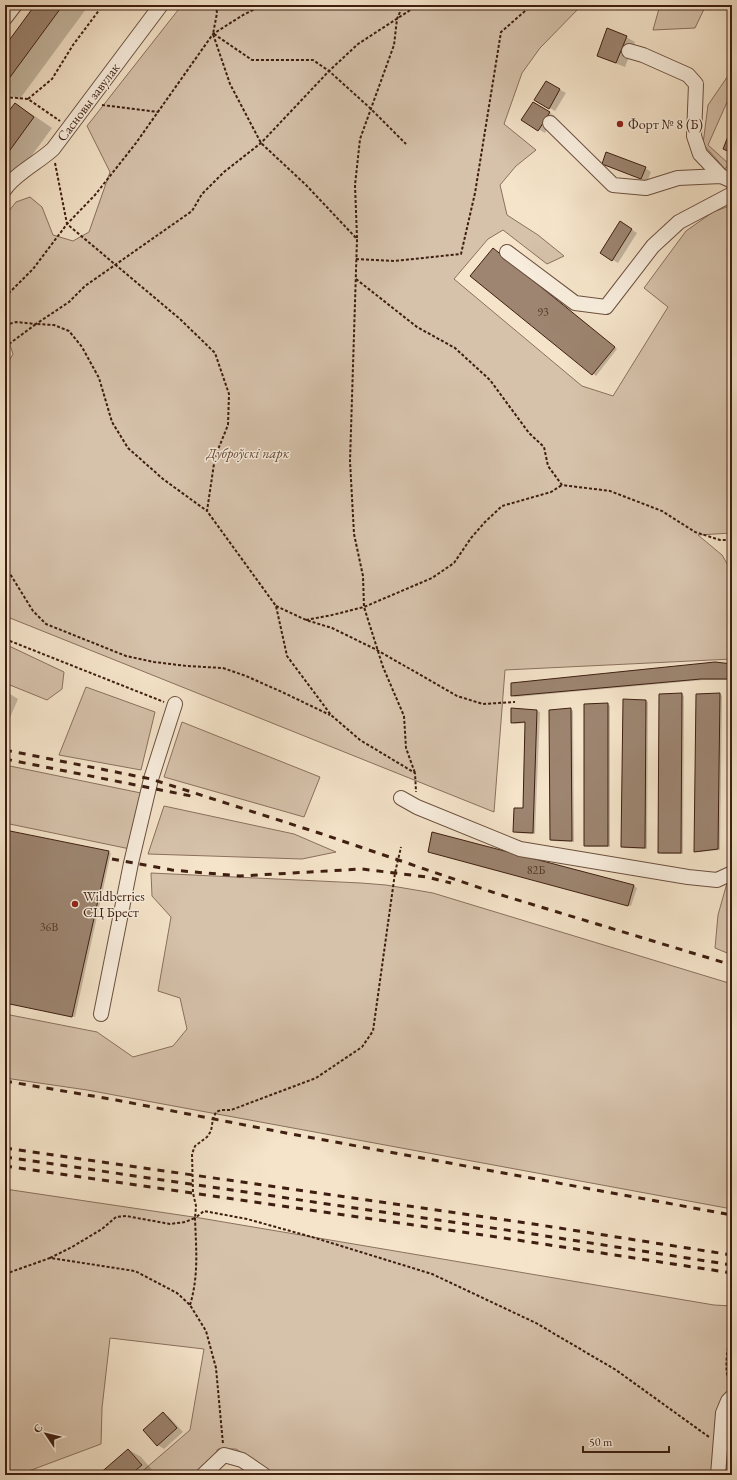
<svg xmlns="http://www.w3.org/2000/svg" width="737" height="1480" font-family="'EB Garamond',serif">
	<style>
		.green { fill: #d6c2ab; stroke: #8a705e }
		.shadow { fill: #0003 }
		.building { fill: #9d8571; stroke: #3e1e11 }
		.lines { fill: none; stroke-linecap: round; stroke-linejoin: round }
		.minor-casing { stroke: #6c503f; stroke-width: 16 }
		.path { stroke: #3e1e11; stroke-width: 2; stroke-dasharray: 3 2; stroke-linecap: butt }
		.minor { stroke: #f8eddd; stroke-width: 14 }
		.rail { stroke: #3e1e11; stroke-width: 3; stroke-dasharray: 7 7; stroke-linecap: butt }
		.poi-dot { fill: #8f2418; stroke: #f8eddd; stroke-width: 1.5 }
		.labels { text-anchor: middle; stroke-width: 3; stroke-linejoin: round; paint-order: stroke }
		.number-label { font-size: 12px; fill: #563829 }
		.street-label { font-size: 14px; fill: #3e1e11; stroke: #f8eddd }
		.poi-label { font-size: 14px; fill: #3e1e11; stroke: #f8eddd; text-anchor: start }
		.park-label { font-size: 14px; font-style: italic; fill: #644738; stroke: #f8eddd }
	</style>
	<rect width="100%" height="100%" fill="#f5e4ca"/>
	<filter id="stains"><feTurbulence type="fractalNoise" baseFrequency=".005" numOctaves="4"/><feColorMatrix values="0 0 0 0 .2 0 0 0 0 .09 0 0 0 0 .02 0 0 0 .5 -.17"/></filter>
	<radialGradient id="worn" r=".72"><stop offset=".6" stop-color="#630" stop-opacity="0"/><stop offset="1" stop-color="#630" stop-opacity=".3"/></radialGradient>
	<g class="green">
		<polygon points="182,5 582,5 540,48 522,73 504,124 536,150 516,166 500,185 507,215 538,235 564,256 547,264 503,230 488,239 454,279 582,386 613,396 668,307 644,288 686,231 713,212 732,205 732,533 698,535 722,555 732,572 732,659 505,670 494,812 5,616 5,368 13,354 5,330 5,216 16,202 30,197 42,207 53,235 73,241 89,232 110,172 87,126"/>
		<polygon points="660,5 706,5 695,28 653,30"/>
		<polygon points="732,70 732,91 708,145 729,164 725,169 703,144 708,105"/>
		<polygon points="9,646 64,672 62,689 47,700 5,683 5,648"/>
		<polygon points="86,687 155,712 141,770 59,755"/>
		<polygon points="182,722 320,777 304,817 164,777"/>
		<polygon points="5,765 141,793 130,849 5,823"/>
		<polygon points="164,806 294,834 336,852 302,859 148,854"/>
		<polygon points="151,873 361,883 386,885 433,893 732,984 732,1209 87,1090 5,1078 5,1014 97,1032 133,1057 173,1046 187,1029 180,998 158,991 171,917 152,896"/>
		<polygon points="732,881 732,955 715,948 718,915 727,883"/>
		<polygon points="5,1189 200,1218 714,1305 732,1306 732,1475 276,1475 236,1449 218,1449 210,1462 197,1475 138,1475 190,1430 204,1349 110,1338 102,1408 101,1444 18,1475 5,1475"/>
	</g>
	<g class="shadow">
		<polygon points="37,5 89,5 19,100 5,92 5,48"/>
		<polygon points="626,37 635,42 625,67 607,60 598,55"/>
		<polygon points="546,82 566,93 555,111 536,100"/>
		<polygon points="533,103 555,116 545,133 523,120"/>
		<polygon points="15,104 33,115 52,128 5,192 5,118"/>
		<polygon points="603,164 645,168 651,172 647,182"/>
		<polygon points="620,222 637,233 618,263 601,253"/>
		<polygon points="496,251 617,349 596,376 472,276"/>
		<polygon points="5,436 10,440 5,446"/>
		<polygon points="732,665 732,680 704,680 515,697 512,695"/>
		<polygon points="5,691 18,699 5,729"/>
		<polygon points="682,694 684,696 683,854 662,854 659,852"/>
		<polygon points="720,694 722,696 720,850 698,852 695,851"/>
		<polygon points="646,701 648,702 647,849 624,848 622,846"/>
		<polygon points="608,704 610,706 610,847 588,847 585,846"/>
		<polygon points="571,709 573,711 574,842 553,841 551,840"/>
		<polygon points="537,711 540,712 535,834 517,833 514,831 524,809 526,723 514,724 512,722"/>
		<polygon points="5,831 111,853 75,1017 5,1003"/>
		<polygon points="433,834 634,886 637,888 631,906 432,853"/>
		<polygon points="163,1413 169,1417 183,1432 164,1449 158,1445 144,1430"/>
		<polygon points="129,1450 141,1457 154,1472 150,1475 100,1475"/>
	</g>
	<g class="building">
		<polygon points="35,5 63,5 5,84 5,46"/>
		<polygon points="607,28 627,36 616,63 597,56"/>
		<polygon points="546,81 560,89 549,109 534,100"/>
		<polygon points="533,102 550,112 538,131 521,120"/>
		<polygon points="15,103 34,117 5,157 5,116"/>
		<polygon points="732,126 732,153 723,149"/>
		<polygon points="606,152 646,167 641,179 602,164"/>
		<polygon points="620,221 632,229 612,261 600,253"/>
		<polygon points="493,248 615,347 592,375 470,276"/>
		<polygon points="715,662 732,664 732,679 701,679 511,696 511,683"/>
		<polygon points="682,693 681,853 658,853 659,694"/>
		<polygon points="720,693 718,849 694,852 696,694"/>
		<polygon points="623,699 646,700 645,848 621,847"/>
		<polygon points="608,703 608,846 584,846 584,704"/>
		<polygon points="511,708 537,710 533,833 513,832 514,808 523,808 525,722 511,723"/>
		<polygon points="571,708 572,841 550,840 549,710"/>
		<polygon points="732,789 732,850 731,850"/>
		<polygon points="5,830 109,851 72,1017 5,1003"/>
		<polygon points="432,832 634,885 628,906 428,852"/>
		<polygon points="732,1149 732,1166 729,1166"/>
		<polygon points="163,1412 177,1428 157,1446 143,1430"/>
		<polygon points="128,1449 142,1465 130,1475 98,1475"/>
	</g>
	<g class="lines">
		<g class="minor-casing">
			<g id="minor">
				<polyline points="5,18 15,5"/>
				<polyline points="629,51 643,55 688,75 696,84 694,136 700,154 721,176"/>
				<polyline points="550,123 613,185 646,188 678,178 721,176 732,181"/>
				<path d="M 5,189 C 15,174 39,162 53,149 L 161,5"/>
				<polyline points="507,252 575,303 606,307 653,246 679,222 732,194"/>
				<polyline points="401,798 417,807 520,849 688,877 717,880 732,873"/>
				<polyline points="101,1014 131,863 151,779 175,704"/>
				<polyline points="203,1475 224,1455 242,1460 264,1475"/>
				<polyline points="718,1475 723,1413 728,1401 732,1397"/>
			</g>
		</g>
		<g class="path">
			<polyline points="216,5 217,13 213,34 230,84 261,143 306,185 357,239 350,461 354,534 363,576 364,607 383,667 404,716 406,748 415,773"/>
			<polyline points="214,34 252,60 313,60 329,71 370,108 406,144"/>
			<polyline points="5,97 28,99 60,121"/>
			<polyline points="28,99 52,79 73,45 103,5"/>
			<polyline points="102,105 158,112"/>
			<polyline points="55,163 67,224 180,319 215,353 229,394 228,425 215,457 207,511 276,606 287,656 331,715 360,740 415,773 416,792"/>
			<polyline points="357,238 355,185 360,139 394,45 397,19 403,5"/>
			<polyline points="356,259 394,261 461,254 475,193 501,32 532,5"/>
			<polyline points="356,279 417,327 455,348 490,380 529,433 544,447 548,466 562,485 610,491 662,511 695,532 720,540 732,540"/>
			<polyline points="5,297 33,269 67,224 95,195 136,143 213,34 243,15 263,5"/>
			<polyline points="5,325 16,322 36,324 69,302 85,286 192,211 202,194 224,172 261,143 329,71 358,44 418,5"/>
			<polyline points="5,347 36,324 54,325 69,331 82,347 99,378 112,422 128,448 163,479 207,511"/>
			<polyline points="5,561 7,569 33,611 46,624 126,656 154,662 187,666 223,668 246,676 282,692 330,715"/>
			<polyline points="276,606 306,620 332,628 377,650 457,696 483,704 515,702"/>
			<polyline points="306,620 332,615 364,607 432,578 454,563 471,538 485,522 502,506 551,492 562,485"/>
			<polyline points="5,639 164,702"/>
			<polyline points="50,1258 72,1247 102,1229 116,1217 126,1216 170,1224 185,1222 195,1218 196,1206 193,1193 192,1154 195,1146 207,1137 211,1131 213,1119 216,1112 221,1110 231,1110 316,1078 362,1047 373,1031 395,873 401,847"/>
			<polyline points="5,1274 50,1258 135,1271 177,1293 190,1305 206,1331 216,1368 223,1444"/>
			<path d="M 190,1305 C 199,1275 196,1248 195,1218 L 204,1211 L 247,1219 L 312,1237 L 432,1274 L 536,1323 L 616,1370 L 709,1437"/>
			<path d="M 730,1385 C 722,1366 730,1343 731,1322 C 732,1312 731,1301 732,1290"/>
		</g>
		<use href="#minor" class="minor"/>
		<g class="rail">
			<polyline points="5,750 151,779 319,833 498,894 732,965"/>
			<polyline points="5,759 191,796"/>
			<polyline points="112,859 172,870 240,876 362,869 427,877 451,883"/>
			<polyline points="5,1081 116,1100 286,1133 732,1215"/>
			<polyline points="5,1148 527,1223 732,1255"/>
			<polyline points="5,1157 520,1232 732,1265"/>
			<polyline points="5,1166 517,1240 732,1273"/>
		</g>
	</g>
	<g class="poi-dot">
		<circle cx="620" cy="124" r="4"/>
		<circle cx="75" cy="904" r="4"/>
	</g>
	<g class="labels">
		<g class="number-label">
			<text x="543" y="316">93</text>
			<text x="536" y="874">82Б</text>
			<text x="49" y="931">36В</text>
		</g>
		<g class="street-label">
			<text transform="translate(88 102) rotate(-53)" y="5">Сасновы завулак</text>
		</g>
		<g class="poi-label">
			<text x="628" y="129">Форт № 8 (Б)</text>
			<text x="83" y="901">Wildberries<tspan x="83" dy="16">СЦ Брест</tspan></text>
		</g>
		<g class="park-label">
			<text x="248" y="458">Дуброўскі парк</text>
		</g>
	</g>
	<rect width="737" height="1480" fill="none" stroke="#f5e4ca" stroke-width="20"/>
	<rect x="6" y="6" width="725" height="1468" fill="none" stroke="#3e1e11" stroke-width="2"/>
	<rect x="10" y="10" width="717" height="1460" fill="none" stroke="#3e1e11"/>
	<g transform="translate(46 1434) rotate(305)" stroke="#f8eddd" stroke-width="3" paint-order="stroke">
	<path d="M0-3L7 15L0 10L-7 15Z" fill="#3e1e11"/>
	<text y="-6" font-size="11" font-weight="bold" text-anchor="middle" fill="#3e1e11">С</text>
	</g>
	<path d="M583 1446v6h86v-6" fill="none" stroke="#3e1e11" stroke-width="2"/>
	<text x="589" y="1446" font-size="12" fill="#3e1e11" stroke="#f8eddd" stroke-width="3" paint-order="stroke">50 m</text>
	<rect width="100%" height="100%" filter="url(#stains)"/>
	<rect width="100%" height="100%" fill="url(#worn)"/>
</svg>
